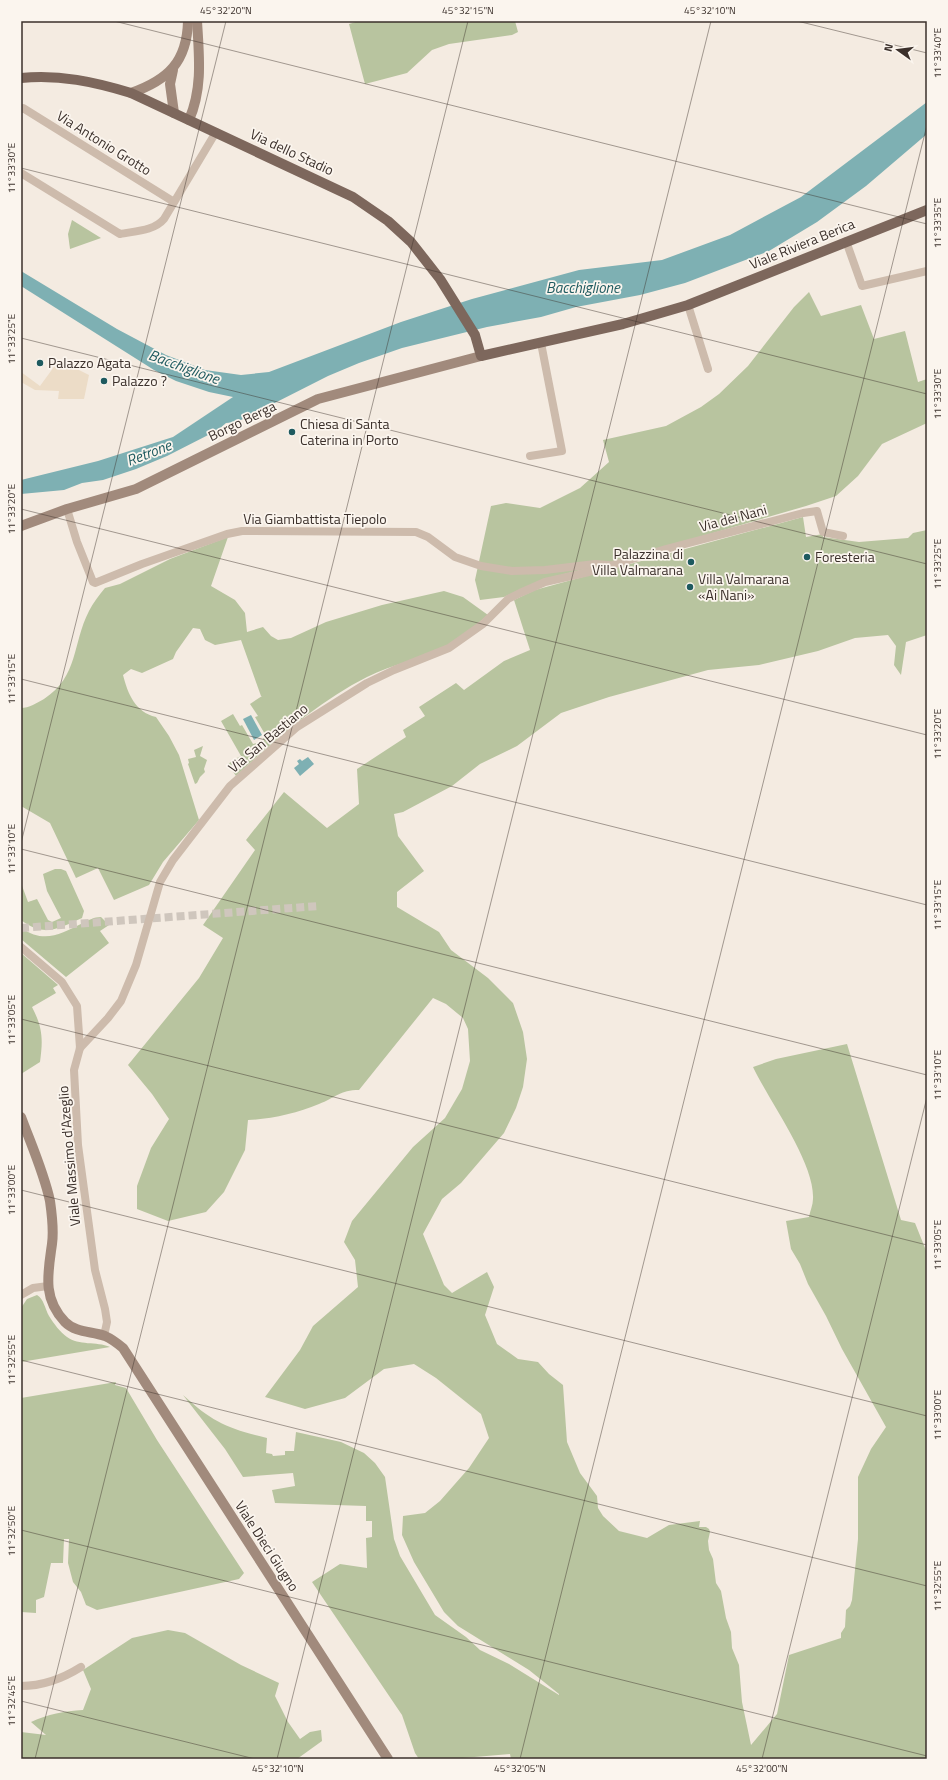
<svg xmlns="http://www.w3.org/2000/svg" width="948" height="1780" font-family="'Titillium Web',sans-serif">
	<style>
		.green { fill: #b8c49f }
		.plaza { fill: #ecdcc7 }
		.water { fill: #7eb0b3 }
		.lines { fill: none; stroke-linecap: round; stroke-linejoin: round }
		.street-tunnel { stroke: #cfc6bd; stroke-width: 8; stroke-dasharray: 8 4; stroke-linecap: butt }
		.street { stroke: #cdbbac; stroke-width: 8 }
		.secondary { stroke: #a18a7c; stroke-width: 10 }
		.primary { stroke: #7d675c; stroke-width: 10 }
		.ticks { fill: none; stroke: #3b302b; stroke-width: 1; stroke-opacity: 0.45 }
		.poi-dot { fill: #1e5a5f; stroke: #fbf5ee; stroke-width: 1.5 }
		.labels { text-anchor: middle; stroke-width: 3.5; stroke-linejoin: round; paint-order: stroke }
		.street-label { font-size: 14px; fill: #3b302b; stroke: #fbf5ee }
		.poi-label { font-size: 14px; fill: #3b302b; stroke: #fbf5ee; text-anchor: start }
		.water-label { font-size: 15px; font-style: italic; fill: #1e5a5f; stroke: #fbf5ee }
		.neatline { fill: none; stroke: #3b302b; stroke-width: 1.5 }
		.ticks-label { font-size: 10px; text-anchor: middle; fill: #3b302b }
	</style>
	<rect width="100%" height="100%" fill="#f4ebe1"/>
	<g class="green">
		<polygon points="359,21 515,21 518,32 512,35 449,44 432,50 407,73 365,84 349,24"/>
		<polygon points="72,220 101,238 70,249 68,234"/>
		<polygon points="809,292 821,316 861,305 874,339 905,331 918,382 927,379 927,423 882,444 858,476 836,496 806,506 614,562 544,579 504,597 480,600 475,580 491,506 506,503 540,508 580,488 609,462 603,440 666,426 701,407 719,394 748,366 794,307"/>
		<path d="M 803,517 L 806,537 L 823,534 L 823,537 L 859,542 L 908,538 L 913,533 L 927,530 L 927,635 L 906,642 L 901,675 L 894,665 L 896,646 L 888,635 L 855,638 L 818,651 L 759,665 L 708,670 L 609,697 L 561,713 L 517,746 L 480,764 L 452,786 L 403,812 L 394,814 L 398,836 L 424,871 L 397,892 L 397,907 L 439,932 L 451,950 L 488,978 L 513,1003 L 523,1032 L 527,1059 L 523,1087 L 516,1108 L 504,1133 L 461,1183 L 442,1199 L 423,1234 L 444,1285 L 452,1293 L 487,1272 L 494,1287 L 485,1315 L 497,1344 L 518,1359 L 538,1362 L 549,1374 L 563,1385 L 567,1442 L 580,1473 L 597,1496 L 598,1508 L 603,1516 L 619,1531 L 647,1538 L 669,1525 L 700,1521 L 699,1527 L 706,1527 L 709,1529 L 710,1532 L 708,1541 L 709,1550 L 713,1559 L 716,1583 L 721,1591 L 726,1618 L 731,1632 L 732,1648 L 739,1665 L 742,1702 L 751,1745 L 777,1714 L 789,1655 L 841,1638 L 841,1633 L 845,1627 L 846,1610 L 850,1606 L 852,1600 L 858,1539 L 858,1477 L 871,1449 L 886,1427 L 842,1349 L 826,1316 L 808,1284 L 800,1264 L 791,1249 L 786,1221 L 809,1217 C 810,1211 813,1205 813,1199 C 815,1163 769,1101 753,1067 L 776,1059 L 847,1044 L 901,1220 L 915,1223 L 927,1253 L 927,1759 L 511,1759 L 510,1754 L 451,1759 L 419,1759 L 415,1753 L 402,1715 L 312,1582 L 340,1564 L 367,1568 L 366,1538 L 372,1537 L 372,1521 L 366,1521 L 366,1506 L 275,1503 L 272,1490 L 295,1486 L 293,1473 L 243,1477 L 225,1449 L 183,1395 C 212,1422 229,1429 267,1438 L 266,1453 L 272,1454 L 273,1456 L 285,1455 L 285,1451 L 294,1451 L 296,1432 L 341,1442 L 364,1453 L 375,1463 L 385,1477 L 394,1539 L 400,1556 L 435,1615 L 466,1637 L 480,1650 L 509,1664 L 559,1695 L 559,1694 L 529,1670 L 458,1626 L 444,1612 L 414,1562 L 402,1535 L 403,1516 L 425,1513 L 440,1501 L 469,1468 L 489,1438 L 481,1414 L 436,1378 L 414,1364 L 384,1369 L 345,1398 L 305,1409 L 265,1397 L 300,1350 L 313,1326 L 358,1287 L 355,1260 L 344,1242 L 352,1221 L 413,1147 L 445,1118 L 462,1089 L 470,1061 L 468,1029 L 463,1018 L 446,1004 L 433,998 L 359,1090 C 340,1090 335,1098 319,1104 C 297,1113 272,1119 248,1120 L 245,1150 L 224,1192 L 206,1212 L 168,1221 L 137,1209 L 137,1186 L 151,1148 L 169,1119 L 152,1094 L 128,1065 L 199,978 L 223,938 L 203,925 L 255,850 L 246,840 L 284,792 L 327,828 L 359,804 L 357,769 L 406,737 L 403,730 L 425,716 L 419,707 L 456,683 L 464,690 L 504,661 L 530,650 L 514,600 L 535,590 Z"/>
		<path d="M 228,537 L 211,586 L 235,600 L 245,613 L 247,632 L 263,627 L 271,636 L 278,640 L 291,638 L 326,622 L 382,605 L 444,591 L 463,597 L 488,615 C 475,625 462,639 447,646 C 421,659 393,664 367,677 C 318,702 276,739 236,776 L 228,764 L 235,759 L 239,765 L 241,763 L 237,758 L 241,756 L 221,721 L 233,714 L 240,726 L 242,725 L 253,744 L 264,741 L 263,738 L 266,736 L 255,717 L 258,716 L 250,704 L 262,696 L 261,696 L 241,640 L 215,645 L 205,640 L 200,629 L 193,628 L 176,652 L 173,659 L 142,673 L 131,669 L 123,675 C 128,694 135,712 156,717 L 169,736 L 179,755 L 199,820 L 163,862 L 149,885 L 114,900 L 98,868 L 76,878 L 50,823 L 21,806 L 21,708 C 29,708 37,703 44,699 C 79,676 72,644 89,611 C 93,603 99,595 105,588 L 120,584 L 170,559 Z"/>
		<polygon points="203,746 200,756 207,760 204,769 205,772 200,777 197,783 195,784 188,764 189,763 188,759 196,757 194,750"/>
		<path d="M 55,869 L 61,869 L 66,871 L 84,911 L 82,918 C 59,928 44,938 21,920 L 21,883 L 28,902 L 37,899 L 48,920 L 52,922 L 61,918 L 47,891 L 43,874 Z"/>
		<path d="M 101,917 L 109,925 L 100,931 L 109,943 L 66,977 L 21,939 L 21,928 C 45,944 60,934 83,923 C 89,920 94,917 101,917 Z"/>
		<path d="M 21,953 L 58,985 L 53,988 L 56,993 L 32,1007 C 43,1028 43,1040 40,1062 L 21,1074 Z"/>
		<path d="M 37,1295 C 44,1299 45,1309 49,1316 C 54,1324 60,1332 67,1337 C 79,1346 96,1341 110,1347 L 21,1362 L 21,1308 L 27,1299 Z"/>
		<polygon points="116,1382 115,1385 126,1388 157,1440 244,1573 239,1579 97,1610 86,1605 81,1592 73,1582 68,1563 69,1539 64,1539 63,1563 51,1563 44,1597 36,1600 36,1613 21,1612 21,1398"/>
		<path d="M 168,1630 L 185,1633 L 241,1665 L 279,1683 L 275,1696 L 288,1722 L 300,1739 L 310,1732 L 321,1730 L 322,1741 L 297,1759 L 21,1759 L 21,1732 L 46,1735 L 31,1722 C 48,1714 64,1711 83,1710 L 91,1689 L 83,1670 L 132,1638 Z"/>
	</g>
	<polygon class="plaza" points="59,360 89,375 84,399 58,399 59,391 35,390 21,382 21,372 40,386"/>
	<g class="water">
		<polygon points="927,102 927,134 866,186 817,222 769,251 685,283 640,295 576,307 541,317 487,327 402,348 359,363 328,376 237,422 226,423 218,430 167,456 136,469 103,480 82,483 64,490 21,494 21,480 98,461 173,437 233,397 209,392 176,381 154,370 21,286 21,271 117,329 166,355 205,370 241,375 269,372 401,322 472,299 579,270 662,260 730,235 801,197"/>
		<polygon points="251,715 262,735 254,740 243,719"/>
		<polygon points="308,757 314,764 300,776 294,768 299,764 297,761 300,759 302,761"/>
	</g>
	<g class="lines">
		<polyline class="street-tunnel" points="21,928 319,906"/>
		<g class="street">
			<polyline points="21,109 23,108 174,202"/>
			<path d="M 21,173 L 120,234 C 135,231 154,231 164,219 L 216,132"/>
			<polyline points="846,241 862,286 927,271"/>
			<polyline points="688,305 708,369"/>
			<polyline points="530,456 562,451 541,343"/>
			<polyline points="67,509 77,542 93,582 95,583 142,564 227,534 242,531 416,532 428,537 455,557 481,566 512,571 545,570 595,564 608,565"/>
			<polyline points="21,947 62,982 77,1006 80,1048 74,1070 78,1145 95,1270 105,1309 107,1322 104,1336"/>
			<polyline points="80,1048 108,1018 121,1001 136,965 160,882 173,860 230,786 297,727 367,683 394,670 449,648 483,624 508,599 520,593 545,582 589,572 666,549 803,513 817,511 823,532 843,536"/>
			<polyline points="21,1295 33,1288 48,1286"/>
			<path d="M 21,1686 C 43,1686 62,1679 81,1667"/>
		</g>
		<g class="secondary">
			<polyline points="173,70 170,84 174,113"/>
			<path d="M 131,93 C 168,80 187,62 188,21"/>
			<path d="M 189,120 C 203,88 199,55 197,21"/>
			<polyline points="21,526 67,509 136,489 318,399 481,356"/>
			<path d="M 21,1117 C 31,1144 44,1173 50,1201 C 52,1215 54,1230 52,1244 C 48,1273 42,1298 65,1322 C 76,1333 91,1331 105,1336 C 112,1339 117,1343 123,1348 L 388,1759"/>
		</g>
		<path class="primary" d="M 21,78 C 59,74 95,82 131,93 L 353,197 L 388,221 L 411,242 L 440,279 L 475,335 L 481,356 L 623,324 L 688,305 L 927,210"/>
	</g>
	<path class="ticks" d="M 114,21 L 927,224M 797,21 L 927,53M 21,168 L 927,394M 21,338 L 927,564M 21,509 L 927,735M 21,679 L 927,905M 21,843 L 226,21M 21,849 L 927,1075M 21,1019 L 927,1245M 21,1190 L 927,1416M 21,1360 L 927,1586M 21,1530 L 927,1756M 21,1701 L 255,1759M 35,1759 L 468,21M 277,1759 L 711,21M 520,1759 L 927,125M 762,1759 L 927,1097"/>
	<g class="poi-dot">
		<circle cx="40" cy="363" r="4"/>
		<circle cx="104" cy="381" r="4"/>
		<circle cx="292" cy="432" r="4"/>
		<circle cx="807" cy="557" r="4"/>
		<circle cx="691" cy="562" r="4"/>
		<circle cx="690" cy="587" r="4"/>
	</g>
	<g class="labels">
		<g class="street-label">
			<text transform="translate(104 143) rotate(32)" y="5">Via Antonio Grotto</text>
			<text transform="translate(292 152) rotate(25)" y="5">Via dello Stadio</text>
			<text transform="translate(802 244) rotate(-22)" y="5">Viale Riviera Berica</text>
			<text transform="translate(242 421) rotate(-26)" y="5">Borgo Berga</text>
			<text transform="translate(733 518) rotate(-15)" y="5">Via dei Nani</text>
			<text x="315" y="524">Via Giambattista Tiepolo</text>
			<text transform="translate(268 738) rotate(-40)" y="5">Via San Bastiano</text>
			<text transform="translate(69 1156) rotate(-95)" y="5">Viale Massimo d'Azeglio</text>
			<text transform="translate(267 1546) rotate(57)" y="5">Viale Dieci Giugno</text>
		</g>
		<g class="poi-label">
			<text x="48" y="368">Palazzo Agata</text>
			<text x="112" y="386">Palazzo ?</text>
			<text x="300" y="429">Chiesa di Santa<tspan x="300" dy="16">Caterina in Porto</tspan></text>
			<text x="683" y="559" text-anchor="end">Palazzina di<tspan x="683" dy="16">Villa Valmarana</tspan></text>
			<text x="815" y="562">Foresteria</text>
			<text x="698" y="584">Villa Valmarana<tspan x="698" dy="16">«Ai Nani»</tspan></text>
		</g>
		<g class="water-label">
			<text x="583" y="293">Bacchiglione</text>
			<text transform="translate(184 367) rotate(20)" y="5">Bacchiglione</text>
			<text transform="translate(149 453) rotate(-21)" y="5">Retrone</text>
		</g>
	</g>
	<rect width="948" height="1780" fill="none" stroke="#fbf5ee" stroke-width="44"/>
	<g transform="translate(898 50) rotate(284)" stroke="#fbf5ee" stroke-width="3" paint-order="stroke">
	<path d="M0-3L7 15L0 10L-7 15Z" fill="#3b302b"/>
	<text y="-6" font-size="11" font-weight="bold" text-anchor="middle" fill="#3b302b">N</text>
	</g>
	<rect x="22" y="22" width="904" height="1736" class="neatline"/>
	<g class="ticks-label">
		<text x="226" y="14">45°32'20"N</text>
		<text x="468" y="14">45°32'15"N</text>
		<text x="710" y="14">45°32'10"N</text>
		<text transform="translate(937 53) rotate(-90)" y="4">11°33'40"E</text>
		<text transform="translate(11 168) rotate(-90)" y="4">11°33'30"E</text>
		<text transform="translate(937 223) rotate(-90)" y="4">11°33'35"E</text>
		<text transform="translate(11 339) rotate(-90)" y="4">11°33'25"E</text>
		<text transform="translate(937 394) rotate(-90)" y="4">11°33'30"E</text>
		<text transform="translate(11 509) rotate(-90)" y="4">11°33'20"E</text>
		<text transform="translate(937 564) rotate(-90)" y="4">11°33'25"E</text>
		<text transform="translate(11 679) rotate(-90)" y="4">11°33'15"E</text>
		<text transform="translate(937 734) rotate(-90)" y="4">11°33'20"E</text>
		<text transform="translate(11 849) rotate(-90)" y="4">11°33'10"E</text>
		<text transform="translate(937 905) rotate(-90)" y="4">11°33'15"E</text>
		<text transform="translate(11 1020) rotate(-90)" y="4">11°33'05"E</text>
		<text transform="translate(937 1075) rotate(-90)" y="4">11°33'10"E</text>
		<text transform="translate(11 1190) rotate(-90)" y="4">11°33'00"E</text>
		<text transform="translate(937 1245) rotate(-90)" y="4">11°33'05"E</text>
		<text transform="translate(11 1360) rotate(-90)" y="4">11°32'55"E</text>
		<text transform="translate(937 1415) rotate(-90)" y="4">11°33'00"E</text>
		<text transform="translate(11 1531) rotate(-90)" y="4">11°32'50"E</text>
		<text transform="translate(937 1586) rotate(-90)" y="4">11°32'55"E</text>
		<text transform="translate(11 1701) rotate(-90)" y="4">11°32'45"E</text>
		<text x="278" y="1772">45°32'10"N</text>
		<text x="520" y="1772">45°32'05"N</text>
		<text x="762" y="1772">45°32'00"N</text>
	</g>
</svg>
